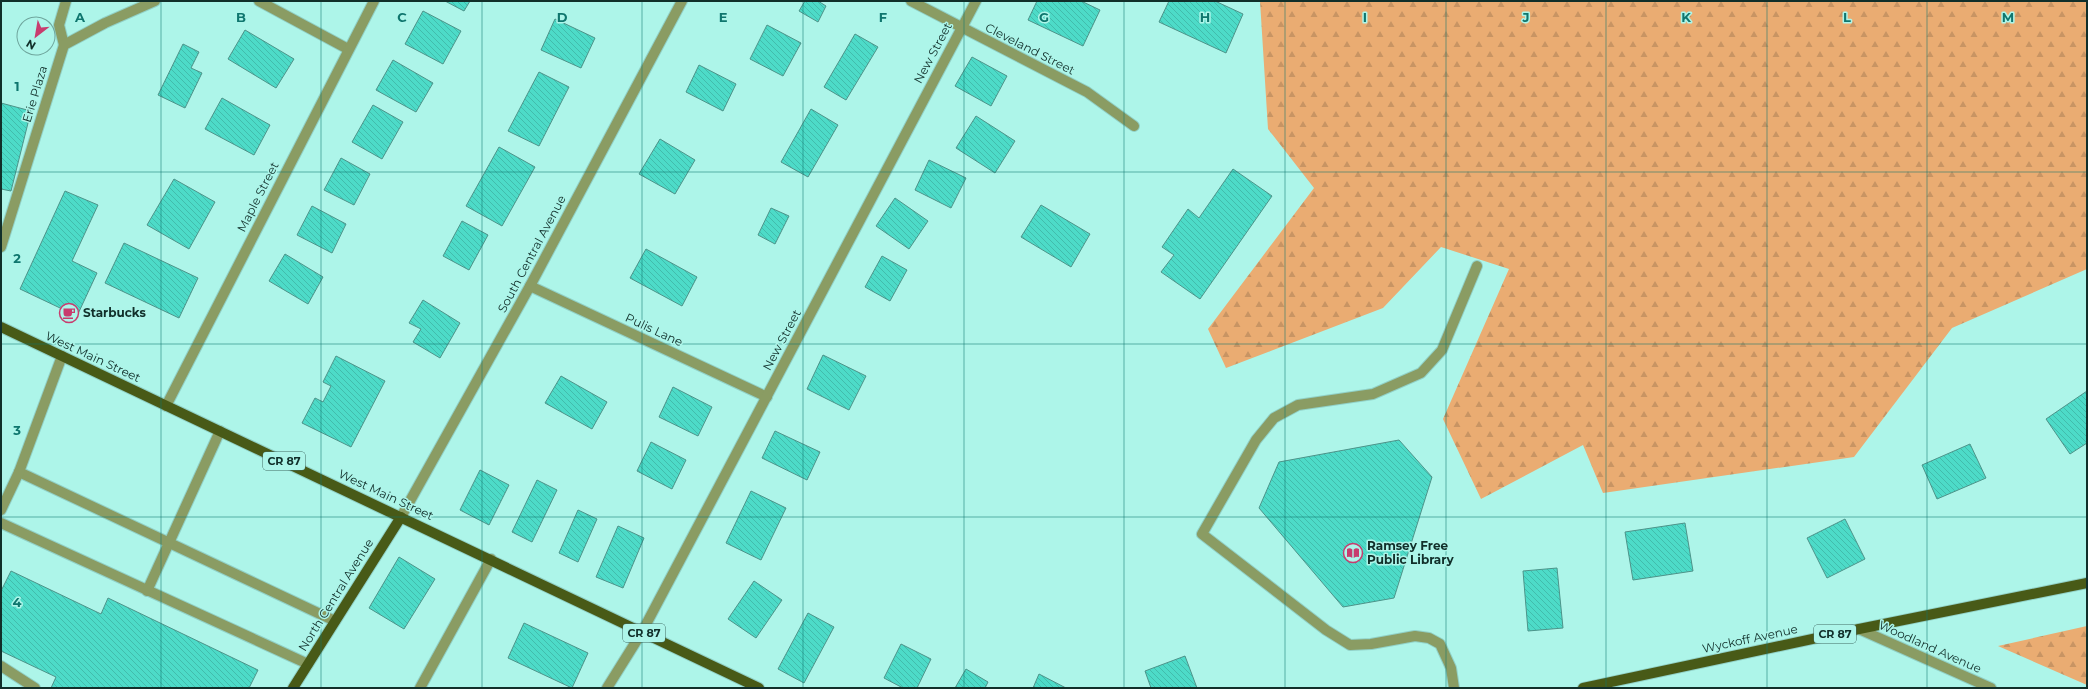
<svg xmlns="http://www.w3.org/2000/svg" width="2088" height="689" font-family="Montserrat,sans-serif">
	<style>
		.forest { fill: url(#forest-firs) }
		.building { fill: url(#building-back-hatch); stroke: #4d9389 }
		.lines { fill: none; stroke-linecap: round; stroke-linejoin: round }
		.minor-casing { stroke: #91d1c7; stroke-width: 12 }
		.major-casing { stroke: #91d1c7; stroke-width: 12 }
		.minor { stroke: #8a9c63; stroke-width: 10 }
		.major { stroke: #485a17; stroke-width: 10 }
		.grid { fill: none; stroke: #0f766e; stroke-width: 1; stroke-opacity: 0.55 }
		.labels { text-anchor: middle; stroke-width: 3; stroke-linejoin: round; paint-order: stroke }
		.shield { fill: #adf5e9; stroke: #406a63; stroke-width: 1 }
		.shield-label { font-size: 11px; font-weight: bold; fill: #112f2a }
		.street-label { font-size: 12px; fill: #112f2a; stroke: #adf5e9 }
		.poi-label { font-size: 12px; font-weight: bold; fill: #112f2a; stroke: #adf5e9; text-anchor: start }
		.grid-label { font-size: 13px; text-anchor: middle; font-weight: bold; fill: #0f766e; stroke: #adf5e9; stroke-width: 3; stroke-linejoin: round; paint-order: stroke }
	</style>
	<defs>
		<pattern id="forest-firs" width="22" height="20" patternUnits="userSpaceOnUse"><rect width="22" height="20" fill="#eaac72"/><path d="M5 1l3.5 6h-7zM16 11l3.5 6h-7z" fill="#c89463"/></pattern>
		<pattern id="building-back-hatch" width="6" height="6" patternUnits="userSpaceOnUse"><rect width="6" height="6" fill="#4ddbc8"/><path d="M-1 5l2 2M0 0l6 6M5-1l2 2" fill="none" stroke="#42bcac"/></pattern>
	</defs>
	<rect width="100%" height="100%" fill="#adf5e9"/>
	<g class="forest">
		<polygon points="1260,1 2087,1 2087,269 1952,328 1854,457 1603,493 1583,445 1481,499 1443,419 1509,269 1441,247 1383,308 1226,368 1208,329 1314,188 1268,129"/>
		<polygon points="2087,626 2087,685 1998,646"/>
	</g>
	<g class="building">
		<polygon points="445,1 470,1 464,11"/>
		<polygon points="805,1 818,1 826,6 818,22 799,11"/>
		<polygon points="1037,1 1081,1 1100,10 1083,46 1028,20"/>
		<polygon points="1169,1 1215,1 1243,14 1226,53 1159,22"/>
		<polygon points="423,11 461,31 443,64 405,44"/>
		<polygon points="555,19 595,38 581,68 541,50"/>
		<polygon points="767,25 801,43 783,76 750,59"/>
		<polygon points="245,30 294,59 276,88 228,59"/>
		<polygon points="855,34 878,47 846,100 824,87"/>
		<polygon points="183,44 199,52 191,68 202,73 185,108 158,95"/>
		<polygon points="972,57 1007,76 991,106 955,86"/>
		<polygon points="393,60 433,83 416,112 376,90"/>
		<polygon points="699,65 736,84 723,111 686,92"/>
		<polygon points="539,72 569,87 539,146 508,131"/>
		<polygon points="222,98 270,125 254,155 205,129"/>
		<polygon points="1,103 31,111 11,191 1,189"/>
		<polygon points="373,105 403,122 382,159 352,142"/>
		<polygon points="811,109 838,125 808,177 781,162"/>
		<polygon points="976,116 1015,141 995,173 956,148"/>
		<polygon points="660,139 695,160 675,194 639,174"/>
		<polygon points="499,147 535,167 502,226 466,206"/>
		<polygon points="341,158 370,174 354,205 324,190"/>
		<polygon points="929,160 966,178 951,208 915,190"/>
		<polygon points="1233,169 1272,196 1200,299 1161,272 1174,255 1162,247 1188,209 1199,218"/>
		<polygon points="174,179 215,202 189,249 147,225"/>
		<polygon points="65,191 98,205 72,261 97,273 77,316 20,289"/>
		<polygon points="895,198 928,221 909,249 876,226"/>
		<polygon points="1041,205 1090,234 1071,267 1021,237"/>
		<polygon points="312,206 346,224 332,253 297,235"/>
		<polygon points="771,208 789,216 775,244 758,235"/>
		<polygon points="462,221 488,235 469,270 443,256"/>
		<polygon points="124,243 198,278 179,318 105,283"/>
		<polygon points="646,249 697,277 682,306 630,278"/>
		<polygon points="285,254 323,277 308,304 269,281"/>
		<polygon points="882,256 907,270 890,301 865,287"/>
		<polygon points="423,300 460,323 440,358 413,342 421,329 409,323"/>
		<polygon points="823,355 866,376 849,410 807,389"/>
		<polygon points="336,356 385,381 351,447 302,423 315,398 323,402 331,386 323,382"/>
		<polygon points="561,376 607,402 592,429 545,403"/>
		<polygon points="673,387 712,407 698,436 659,417"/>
		<polygon points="2087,391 2087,443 2070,454 2046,419"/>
		<polygon points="775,431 820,452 807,480 762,458"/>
		<polygon points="1399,440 1432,477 1394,598 1343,607 1259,508 1279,462"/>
		<polygon points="651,442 686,460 672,489 637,471"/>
		<polygon points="1970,444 1986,478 1937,499 1922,465"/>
		<polygon points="480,470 509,485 489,525 460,510"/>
		<polygon points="537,480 557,490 532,542 512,532"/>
		<polygon points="751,491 786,508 761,560 726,543"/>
		<polygon points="578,510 597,519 578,562 559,553"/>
		<polygon points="1845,519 1865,559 1827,578 1807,538"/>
		<polygon points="1685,523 1693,571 1633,580 1625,532"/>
		<polygon points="618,526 644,538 623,588 596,577"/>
		<polygon points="399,557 435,579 404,629 369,608"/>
		<polygon points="1557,568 1563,628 1528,631 1523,571"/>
		<polygon points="11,571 101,614 108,598 258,670 249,688 51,688 56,677 1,651 1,591"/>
		<polygon points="754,581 782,600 756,638 728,619"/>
		<polygon points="808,613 834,627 804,683 778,669"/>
		<polygon points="524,623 588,653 572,688 508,658"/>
		<polygon points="901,644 931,659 917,688 903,688 884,678"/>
		<polygon points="1185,656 1197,688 1151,688 1145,671"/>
		<polygon points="966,669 988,682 985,688 955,688"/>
		<polygon points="1039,674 1066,688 1033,688"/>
	</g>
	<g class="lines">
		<g class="minor-casing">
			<g id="minor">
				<polyline points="259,1 348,49"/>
				<polyline points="911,1 1087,92 1134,126"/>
				<polyline points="64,45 59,25 66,1"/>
				<polyline points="1,247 64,45 105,23 155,1"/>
				<polyline points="530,286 767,397"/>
				<polyline points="166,406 374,1"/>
				<polyline points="19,472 335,621"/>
				<polyline points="1,510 19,472 62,356"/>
				<polyline points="401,517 530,286 682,1"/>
				<polyline points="1,523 308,664"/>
				<polyline points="147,591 220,431"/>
				<polyline points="1859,629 1991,688"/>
				<polyline points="1,666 35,688"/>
				<polyline points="420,688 491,559"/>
				<polyline points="607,688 642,632 976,1"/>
				<polyline points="1454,688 1451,668 1440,644 1429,638 1415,636 1371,644 1350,645 1326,630 1202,534 1256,440 1274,418 1298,405 1373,394 1421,373 1442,350 1477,266"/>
			</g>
		</g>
		<g class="major-casing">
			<g id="major">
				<polyline points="1,327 759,688"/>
				<polyline points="293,688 401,517"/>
				<polyline points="1583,688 1859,629 2087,583"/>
			</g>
		</g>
		<use href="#minor" class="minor"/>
		<use href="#major" class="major"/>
	</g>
	<path class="grid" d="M 161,1 L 161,688M 321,1 L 321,688M 482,1 L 482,688M 642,1 L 642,688M 803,1 L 803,688M 964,1 L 964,688M 1124,1 L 1124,688M 1285,1 L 1285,688M 1446,1 L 1446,688M 1606,1 L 1606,688M 1767,1 L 1767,688M 1927,1 L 1927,688M 1,172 L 2087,172M 1,344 L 2087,344M 1,517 L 2087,517"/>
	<defs>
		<g id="cafe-ring" transform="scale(1)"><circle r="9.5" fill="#adf5e9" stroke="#c83c6e" stroke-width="1.5"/><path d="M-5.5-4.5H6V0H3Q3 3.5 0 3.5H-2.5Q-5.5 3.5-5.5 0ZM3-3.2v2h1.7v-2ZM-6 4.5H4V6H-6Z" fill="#c83c6e"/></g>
		<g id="library-ring" transform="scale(1)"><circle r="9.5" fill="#adf5e9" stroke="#c83c6e" stroke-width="1.5"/><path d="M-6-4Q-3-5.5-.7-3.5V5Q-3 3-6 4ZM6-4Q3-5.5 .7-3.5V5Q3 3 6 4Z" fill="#c83c6e"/></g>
	</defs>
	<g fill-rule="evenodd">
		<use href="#cafe-ring" x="69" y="313"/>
		<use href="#library-ring" x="1353" y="553"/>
	</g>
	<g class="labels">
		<g class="shield">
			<rect x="263" y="452" width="42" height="18" rx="3"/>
			<rect x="623" y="624" width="42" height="18" rx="3"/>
			<rect x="1814" y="625" width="42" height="18" rx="3"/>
		</g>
		<g class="shield-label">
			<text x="284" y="465">CR 87</text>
			<text x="644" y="637">CR 87</text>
			<text x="1835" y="638">CR 87</text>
		</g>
		<g class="street-label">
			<text transform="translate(1030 49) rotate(27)" y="4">Cleveland Street</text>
			<text transform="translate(933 53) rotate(-62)" y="4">New Street</text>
			<text transform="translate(35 94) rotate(-73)" y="4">Erie Plaza</text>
			<text transform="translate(258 197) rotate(-63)" y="4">Maple Street</text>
			<text transform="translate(532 254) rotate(-62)" y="4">South Central Avenue</text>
			<text transform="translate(654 330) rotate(25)" y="4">Pulis Lane</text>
			<text transform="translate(782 340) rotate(-62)" y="4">New Street</text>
			<text transform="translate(93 357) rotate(25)" y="4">West Main Street</text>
			<text transform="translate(386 495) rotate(25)" y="4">West Main Street</text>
			<text transform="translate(336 595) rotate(-58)" y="4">North Central Avenue</text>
			<text transform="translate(1750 639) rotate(-12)" y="4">Wyckoff Avenue</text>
			<text transform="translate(1930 647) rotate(24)" y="4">Woodland Avenue</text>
		</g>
		<g class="poi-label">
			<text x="83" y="317">Starbucks</text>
			<text x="1367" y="550">Ramsey Free<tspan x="1367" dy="14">Public Library</tspan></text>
		</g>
	</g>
	<g class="grid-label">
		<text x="80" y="22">A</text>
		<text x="241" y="22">B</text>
		<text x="402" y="22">C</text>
		<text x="562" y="22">D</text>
		<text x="723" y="22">E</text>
		<text x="883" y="22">F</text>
		<text x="1044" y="22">G</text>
		<text x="1205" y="22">H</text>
		<text x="1365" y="22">I</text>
		<text x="1526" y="22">J</text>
		<text x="1686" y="22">K</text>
		<text x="1847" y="22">L</text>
		<text x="2008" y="22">M</text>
		<text x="17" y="91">1</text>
		<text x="17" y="263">2</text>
		<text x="17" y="435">3</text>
		<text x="17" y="607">4</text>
	</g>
	<rect width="2088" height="689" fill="none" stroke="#112f2a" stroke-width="4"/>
	<g transform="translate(36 36) rotate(211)"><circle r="19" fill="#adf5e9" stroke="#6fa69d"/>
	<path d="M0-3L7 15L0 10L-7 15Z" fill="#c83c6e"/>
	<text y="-6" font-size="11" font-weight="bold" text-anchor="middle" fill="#112f2a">N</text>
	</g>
</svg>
